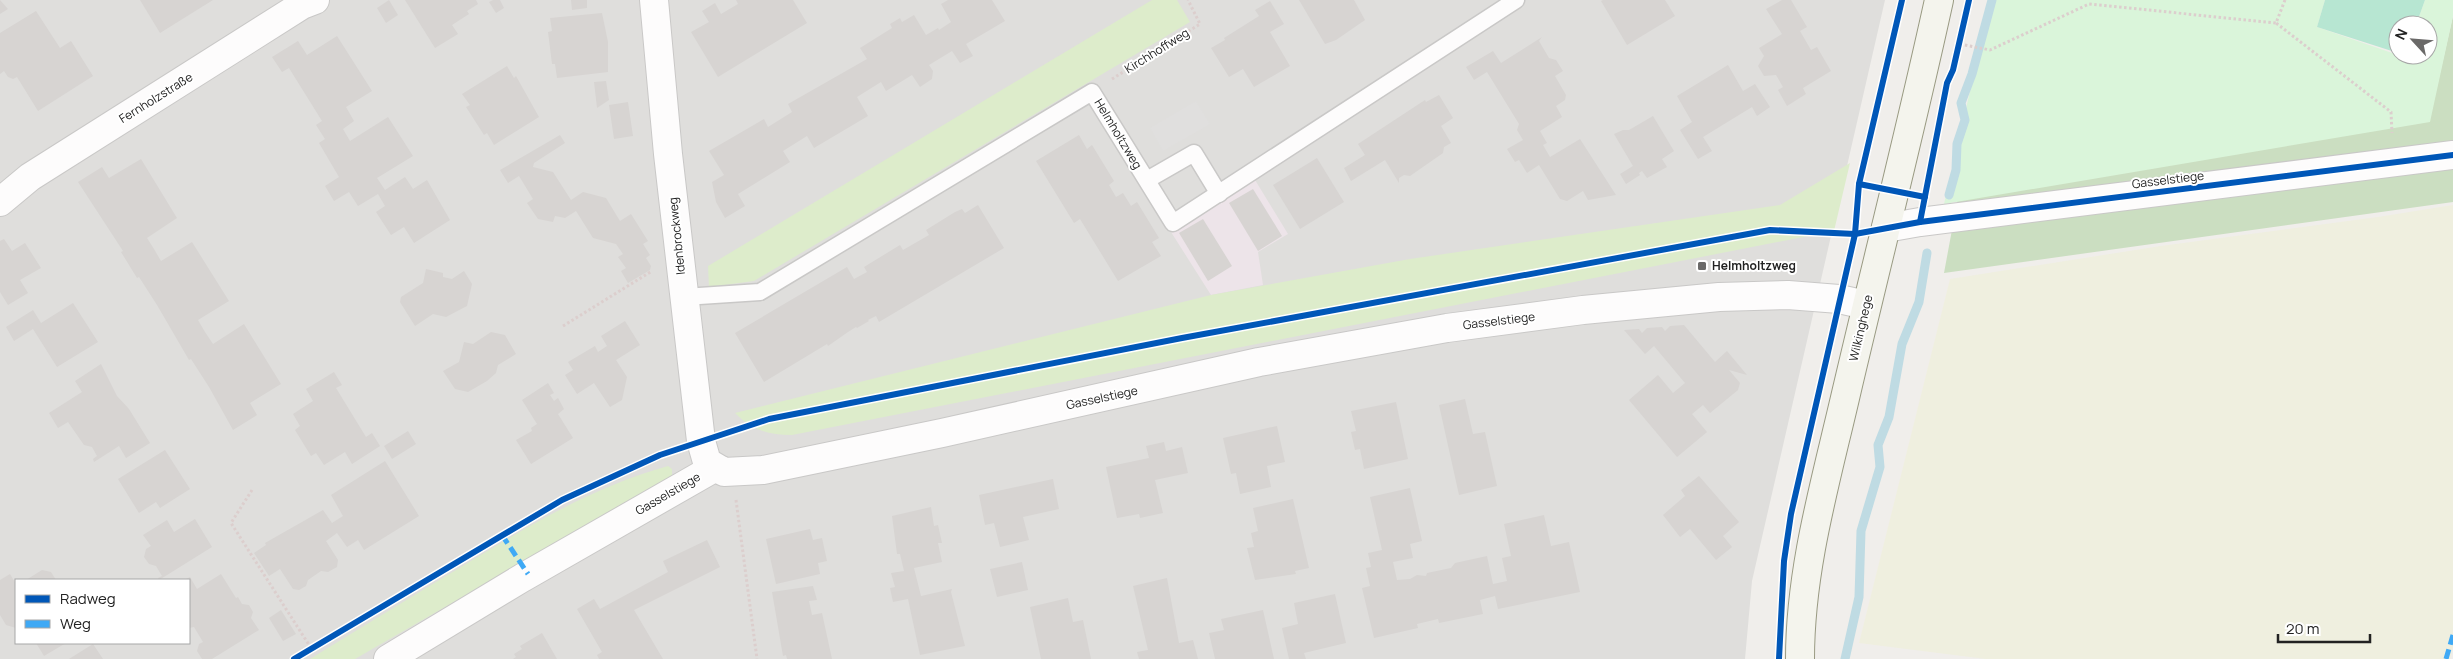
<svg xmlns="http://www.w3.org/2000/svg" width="2453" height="659" font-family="Manrope,sans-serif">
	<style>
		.residential { fill: #dfdedc; fill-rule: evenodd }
		.industrial { fill: #ede4e9 }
		.farmland { fill: #efefdf }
		.grass { fill: #ddeccb }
		.forest { fill: #cbdec1 }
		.park { fill: #daf5da }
		.pitch { fill: #b7e6d2 }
		.parking { fill: #e0dfde }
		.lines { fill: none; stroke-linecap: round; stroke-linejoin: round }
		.stream { stroke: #bfdbe3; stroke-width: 9 }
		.building { fill: #d7d4d2 }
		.lane-casing { stroke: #c9c8c7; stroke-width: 19 }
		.street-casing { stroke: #c9c8c7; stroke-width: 30 }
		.secondary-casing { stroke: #999a82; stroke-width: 30 }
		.path { stroke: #dccecd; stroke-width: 3; stroke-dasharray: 2.5 2.5; stroke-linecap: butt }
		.lane { stroke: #fdfcfc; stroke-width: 16 }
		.street { stroke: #fdfcfc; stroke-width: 28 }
		.secondary { stroke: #f4f4ed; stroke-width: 28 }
		.quiet { stroke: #3fa9f5; stroke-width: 5; stroke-dasharray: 10 5; stroke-linecap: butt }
		.cycleway-casing { stroke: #fff; stroke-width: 9 }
		.cycleway { stroke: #0057b8; stroke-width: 6 }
		.poi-dot { fill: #6a6968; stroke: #fff; stroke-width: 2 }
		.labels { text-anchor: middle; stroke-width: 4; stroke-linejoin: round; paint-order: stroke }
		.street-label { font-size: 12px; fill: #222; stroke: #fff }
		.poi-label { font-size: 12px; font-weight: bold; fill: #222; stroke: #fff; text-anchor: start }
	</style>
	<rect width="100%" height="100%" fill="#f0eeeb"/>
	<path class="residential" d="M 0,0 L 1885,0 L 1752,581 L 1745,659 L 0,659 ZM 16,580 L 189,580 L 189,643 L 16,643 Z"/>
	<polygon class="industrial" points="1255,180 1288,234 1258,252 1263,285 1211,295 1171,232"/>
	<polygon class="farmland" points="2453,205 2453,647 2450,659 1986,659 1859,643 1950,279 2161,246 2378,217"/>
	<g class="grass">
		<polygon points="1152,0 1177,0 1190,22 754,281 709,287 708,266"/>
		<path d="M 1850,163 L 1834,231 L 792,435 C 768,435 752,430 735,413 L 1211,295 L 1410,259 L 1780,205 Z"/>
		<path d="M 668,466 L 672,469 L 672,476 L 355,659 L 310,659 C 362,627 414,595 466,564 C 530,525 595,486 668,466 Z"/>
	</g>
	<polygon class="forest" points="2453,16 2453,202 1944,273 1976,100 2429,122"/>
	<polygon class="park" points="1991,0 2325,0 2317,27 2398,55 2428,55 2428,25 2416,25 2425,0 2453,0 2453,16 2430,122 1944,204"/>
	<polygon class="pitch" points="2325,0 2425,0 2416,25 2398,25 2398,53 2317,27"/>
	<polygon class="parking" points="1196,101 1210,124 1163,151 1150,128"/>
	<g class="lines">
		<g class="stream">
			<polyline points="1949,195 1956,170 1957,144 1965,120 1961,103 1972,74 1992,0"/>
			<polyline points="1845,659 1859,597 1861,531 1880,467 1878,445 1889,417 1902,344 1919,302 1927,253"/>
		</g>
	</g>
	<g class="building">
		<polygon points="0,0 8,9 0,14"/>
		<polygon points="140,0 213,0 160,33"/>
		<polygon points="389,0 398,15 386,23 377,8"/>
		<polygon points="405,0 476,0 478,4 467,11 469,14 452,25 458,34 435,48"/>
		<polygon points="493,0 500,0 504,8 496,13 489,2"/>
		<polygon points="571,0 587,0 587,8 572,10"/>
		<polygon points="736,0 793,0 807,23 718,77 691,32 709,22 702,11 715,3 721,14 738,4"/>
		<polygon points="948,0 992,0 1005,21 966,44 973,56 960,63 952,51 929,65 933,71 932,79 920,87 912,75 886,91 881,82 857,97 868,116 814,148 807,136 783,151 790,162 738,194 745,206 725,218 716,202 712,182 724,175 709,151 764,119 768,127 792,112 788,104 867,59 860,48 892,28 890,24 900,18 902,22 914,15 926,35 938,28 939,30 951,22 941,4"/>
		<polygon points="1299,0 1354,0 1365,20 1336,40 1325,44"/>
		<polygon points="1603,0 1665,0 1675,16 1627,45 1601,1"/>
		<polygon points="1782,0 1791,0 1807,27 1800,31 1811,50 1817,47 1831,71 1803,88 1806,94 1787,106 1778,90 1783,87 1776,75 1764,76 1758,66 1764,56 1759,48 1782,34 1766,9"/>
		<polygon points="1270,1 1284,24 1270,32 1290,66 1254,87 1243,69 1229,77 1211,48 1225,40 1224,38 1259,16 1255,10"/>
		<polygon points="36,11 60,48 71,41 93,76 38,111 17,77 13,79 8,77 4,71 0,74 0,33"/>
		<polygon points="602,13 608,42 608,72 557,78 555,64 552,64 548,32 552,31 550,18"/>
		<polygon points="337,36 372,91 346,107 354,121 343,129 350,141 388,117 413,156 377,178 385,190 405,177 413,189 427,180 450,220 414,243 404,227 391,235 376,212 385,206 378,194 358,206 349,192 334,201 325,186 339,177 319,143 325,139 316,125 322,121 289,68 282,72 272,57 298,41 307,55"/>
		<polygon points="1542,37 1539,41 1549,58 1556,60 1563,71 1555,76 1566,95 1565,100 1556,106 1562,117 1540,131 1547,143 1543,145 1550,157 1580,139 1616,195 1588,200 1583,191 1567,201 1560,199 1539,165 1527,173 1519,160 1515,162 1507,149 1523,140 1517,130 1519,124 1487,72 1474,80 1466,67 1493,51 1501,63"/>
		<polygon points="1728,65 1743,91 1755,84 1770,107 1757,116 1752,107 1703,137 1712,151 1698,159 1680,130 1692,122 1677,96"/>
		<polygon points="507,66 514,78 516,76 539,117 494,145 487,133 484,135 466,107 470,105 462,94"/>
		<polygon points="606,81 609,100 597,108 594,82"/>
		<polygon points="1439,95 1453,118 1441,126 1451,143 1444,147 1443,153 1410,176 1404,175 1399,178 1399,183 1385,160 1351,181 1344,168 1365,155 1358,144 1425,100 1426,102"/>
		<polygon points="628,102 633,136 614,139 609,105"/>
		<polygon points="1653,116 1674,151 1662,159 1667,167 1647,178 1642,171 1639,173 1640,175 1626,184 1620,174 1633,166 1614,134 1623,130 1629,130"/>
		<polygon points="560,135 565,143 534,163 533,167 553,172 571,200 583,192 606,198 620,221 631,214 648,241 643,244 650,255 646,258 651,266 650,270 628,283 621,271 626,268 618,257 623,254 616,244 593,238 576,211 565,218 555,216 553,222 538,219 527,203 533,199 519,176 508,183 500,170"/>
		<polygon points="1079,135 1087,149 1092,145 1114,181 1109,185 1116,197 1123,193 1131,206 1137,202 1159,238 1152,242 1161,256 1118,281 1080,219 1074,223 1036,161"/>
		<polygon points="1317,158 1344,202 1300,229 1273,185"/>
		<polygon points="141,159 177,218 147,238 154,249 161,261 192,242 229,301 198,320 205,332 213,344 244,324 281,384 250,403 257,415 233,430 209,387 191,359 189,360 157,305 139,277 137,278 121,252 123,251 78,182 102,167 109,178"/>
		<polygon points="1253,189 1282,236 1258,251 1229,203"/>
		<polygon points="978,205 1004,248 879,322 876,316 868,320 869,321 857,328 856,327 848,332 828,346 827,344 764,382 735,333 847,267 854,279 867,272 864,267 900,245 903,250 929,235 926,230 955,212 962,209 965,213"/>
		<polygon points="1203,219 1232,266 1208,281 1179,233"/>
		<polygon points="4,239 12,251 25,243 41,268 20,280 28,293 8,305 0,292 0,241"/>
		<polygon points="426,269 443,273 443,277 452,279 464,271 472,284 467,306 446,317 433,314 415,326 400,302 401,297 423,283"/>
		<polygon points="73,303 98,342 57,367 33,329 14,341 6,327 33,310 41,323"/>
		<polygon points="625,321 640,345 616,360 627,377 622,400 610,407 594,383 577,394 565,375 573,370 568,362 595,346 598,352 607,346 601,336"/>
		<polygon points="1684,325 1715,362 1727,351 1747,375 1729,370 1740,383 1738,390 1710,413 1703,405 1692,414 1707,432 1677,457 1629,400 1658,375 1673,393 1685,383 1654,346 1645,354 1624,330 1639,329 1642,333 1647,328 1662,327 1665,331 1670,326"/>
		<polygon points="491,332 505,335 516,354 498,365 496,373 487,381 468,392 455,389 443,371 459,362 464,342 473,344"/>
		<polygon points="101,364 117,396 129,409 150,443 126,458 119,446 94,462 93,459 97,456 92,447 84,445 68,422 58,428 49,413 82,392 75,381"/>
		<polygon points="334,372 342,385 336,388 366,437 372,433 380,446 352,464 345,452 324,465 316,453 311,456 295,430 300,426 293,414 313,401 306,389"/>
		<polygon points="548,383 554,393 550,395 554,401 558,398 564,409 558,414 573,438 531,464 516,440 532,431 531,428 537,424 522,400"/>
		<polygon points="1465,399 1473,434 1485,432 1497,486 1459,495 1439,405"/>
		<polygon points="1396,402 1408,459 1364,469 1360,449 1355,450 1351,432 1356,431 1351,411"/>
		<polygon points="1277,426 1285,462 1267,466 1271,487 1240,494 1236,473 1231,474 1223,438"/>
		<polygon points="408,431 416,444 392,459 384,446"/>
		<polygon points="1164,442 1166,451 1182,447 1188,473 1155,480 1163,513 1140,518 1139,514 1117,518 1106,467 1149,458 1146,446"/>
		<polygon points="165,450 190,489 160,508 156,502 139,513 118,479"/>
		<polygon points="385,461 419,516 364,550 358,540 347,547 337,533 326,541 338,560 337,567 328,572 321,571 308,580 306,586 299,590 293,589 280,569 269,576 254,553 266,545 265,543 323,510 332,523 343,516 331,495"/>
		<polygon points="1699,476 1739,522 1723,536 1732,547 1716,560 1690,529 1680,537 1663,515 1685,496 1681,490"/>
		<polygon points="1053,479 1059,509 1023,517 1029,540 1000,547 994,523 985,525 979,495"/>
		<polygon points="1410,488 1422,541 1410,544 1413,558 1393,562 1397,580 1410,579 1417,575 1426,576 1427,573 1451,568 1455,563 1487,556 1493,584 1507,581 1502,558 1511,556 1504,524 1544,515 1551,546 1569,542 1580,592 1498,609 1495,596 1480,600 1483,614 1439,623 1438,619 1417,624 1418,628 1374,638 1362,588 1370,586 1366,568 1371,567 1368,553 1382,550 1370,497"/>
		<polygon points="1293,499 1309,568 1295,571 1296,574 1255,580 1247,548 1254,547 1251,533 1258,531 1253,508"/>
		<polygon points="931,507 934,526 938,525 942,543 938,543 942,562 914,568 921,596 952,589 951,592 965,646 920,655 908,599 893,602 890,588 895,587 891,573 904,571 900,554 897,554 892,516"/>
		<polygon points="195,519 212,547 159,580 158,578 162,576 156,566 149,564 144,557 146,549 151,546 143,535 167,520 174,532"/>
		<polygon points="810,529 813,540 822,538 827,561 818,563 820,574 776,584 766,539"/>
		<polygon points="707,540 720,567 634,610 663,659 599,659 597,655 602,652 577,609 594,599 600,609 668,572 663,561"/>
		<polygon points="1022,562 1028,590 997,597 990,569"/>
		<polygon points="42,570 51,572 56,580 26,580"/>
		<polygon points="10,574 16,584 16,628 6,625 0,615 0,580"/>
		<polygon points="221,574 236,598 238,597 242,604 249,605 253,612 251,618 259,630 212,659 202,659 197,651 199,644 203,642 194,627 189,628 189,580 184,580 190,577 197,589"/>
		<polygon points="1167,578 1179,643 1193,640 1198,659 1139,659 1137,652 1148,650 1133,586"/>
		<polygon points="813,586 817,600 809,601 812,615 822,613 832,659 787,659 786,655 783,656 772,592"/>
		<polygon points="1335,594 1346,643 1304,653 1306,659 1289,659 1282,628 1298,624 1294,603"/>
		<polygon points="1068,598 1073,622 1083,620 1091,659 1041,659 1030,607"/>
		<polygon points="281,610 296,634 283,641 269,618"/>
		<polygon points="1263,610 1274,659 1215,659 1209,633 1224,630 1221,619"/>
		<polygon points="542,633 557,659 513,659 516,657 514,654 522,649 520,646"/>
		<polygon points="36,643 66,643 44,656"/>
		<polygon points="93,644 103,659 69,659"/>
	</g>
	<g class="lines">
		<g class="lane-casing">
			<g id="lane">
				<polyline points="1147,180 1194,153 1219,194"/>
				<polyline points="684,297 760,292 1092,92 1173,223 1516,0"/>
			</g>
		</g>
		<g class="street-casing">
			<g id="street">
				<polyline points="654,0 668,154 701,441 707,462 724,472 763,470 942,433 1259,362 1447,328 1583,310 1719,297 1788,295 1839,299 1866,305"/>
				<polyline points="0,202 30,177 302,5 315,0"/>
				<polyline points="1886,228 1920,222 2453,155"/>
				<polyline points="388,659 522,578 714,468"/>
			</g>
		</g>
		<g class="secondary-casing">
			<path id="secondary" d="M 1800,659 C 1800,570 1825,484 1845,398 C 1876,265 1910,133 1939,0"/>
		</g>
		<g class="path">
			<polyline points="2285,0 2276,23 2391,112 2392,133"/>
			<polyline points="1960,44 1990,50 2089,4 2276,23"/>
			<polyline points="1112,79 1200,24 1188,0"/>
			<polyline points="563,326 652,271"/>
			<polyline points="730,432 769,419 927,387 1393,298 1770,230 1854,234"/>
			<polyline points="252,490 231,523 311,648"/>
			<polyline points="736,500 757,659"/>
			<polyline points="294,659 562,500 672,450"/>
		</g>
		<use href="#lane" class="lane"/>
		<use href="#street" class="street"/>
		<use href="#secondary" class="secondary"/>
		<g class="quiet">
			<polyline points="502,535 528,574"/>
			<polyline points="2446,659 2453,635"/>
		</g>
		<g class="cycleway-casing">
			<g id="cycleway">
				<polyline points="1859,184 1925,197"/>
				<polyline points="1920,222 1947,83 1953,70 1969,0"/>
				<polyline points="294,659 562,500 660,455 769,419 1182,338 1770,230 1855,234 1920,222 2453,155"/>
				<polyline points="1779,659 1784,561 1791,514 1855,234 1859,184 1902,0"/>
			</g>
		</g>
		<use href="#cycleway" class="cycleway"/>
	</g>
	<rect class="poi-dot" x="1697" y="261" width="10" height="10" rx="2.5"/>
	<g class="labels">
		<g class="street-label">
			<text transform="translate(1157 51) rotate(-32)" y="4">Kirchhoffweg</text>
			<text transform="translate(156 98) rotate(-32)" y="4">Fernholzstraße</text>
			<text transform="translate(1118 134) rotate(59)" y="4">Helmholtzweg</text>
			<text transform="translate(2168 180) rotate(-7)" y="4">Gasselstiege</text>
			<text transform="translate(677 236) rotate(-96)" y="4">Idenbrockweg</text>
			<text transform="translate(1499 321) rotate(-7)" y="4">Gasselstiege</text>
			<text transform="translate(1861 328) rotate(-77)" y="4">Wilkinghege</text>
			<text transform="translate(1102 398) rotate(-12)" y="4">Gasselstiege</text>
			<text transform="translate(668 494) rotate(-30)" y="4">Gasselstiege</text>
		</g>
		<g class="poi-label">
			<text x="1712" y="270">Helmholtzweg</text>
		</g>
	</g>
	<rect x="15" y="579" width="175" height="65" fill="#ffffff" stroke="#a7a7a7"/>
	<rect x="25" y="595" width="25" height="8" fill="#0057b8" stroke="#a7a7a7"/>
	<text x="60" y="604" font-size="15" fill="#222222">Radweg</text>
	<rect x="25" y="620" width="25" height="8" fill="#3fa9f5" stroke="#a7a7a7"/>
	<text x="60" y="629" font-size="15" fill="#222222">Weg</text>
	<g transform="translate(2413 40) rotate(296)"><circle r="24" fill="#ffffff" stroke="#a7a7a7"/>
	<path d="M0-4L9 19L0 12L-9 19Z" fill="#6a6968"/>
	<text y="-8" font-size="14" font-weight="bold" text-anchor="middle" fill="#222222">N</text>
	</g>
	<path d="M2278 634v8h92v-8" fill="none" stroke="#222222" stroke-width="2.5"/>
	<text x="2286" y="634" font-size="15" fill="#222222" stroke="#ffffff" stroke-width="4" paint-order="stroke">20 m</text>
</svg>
